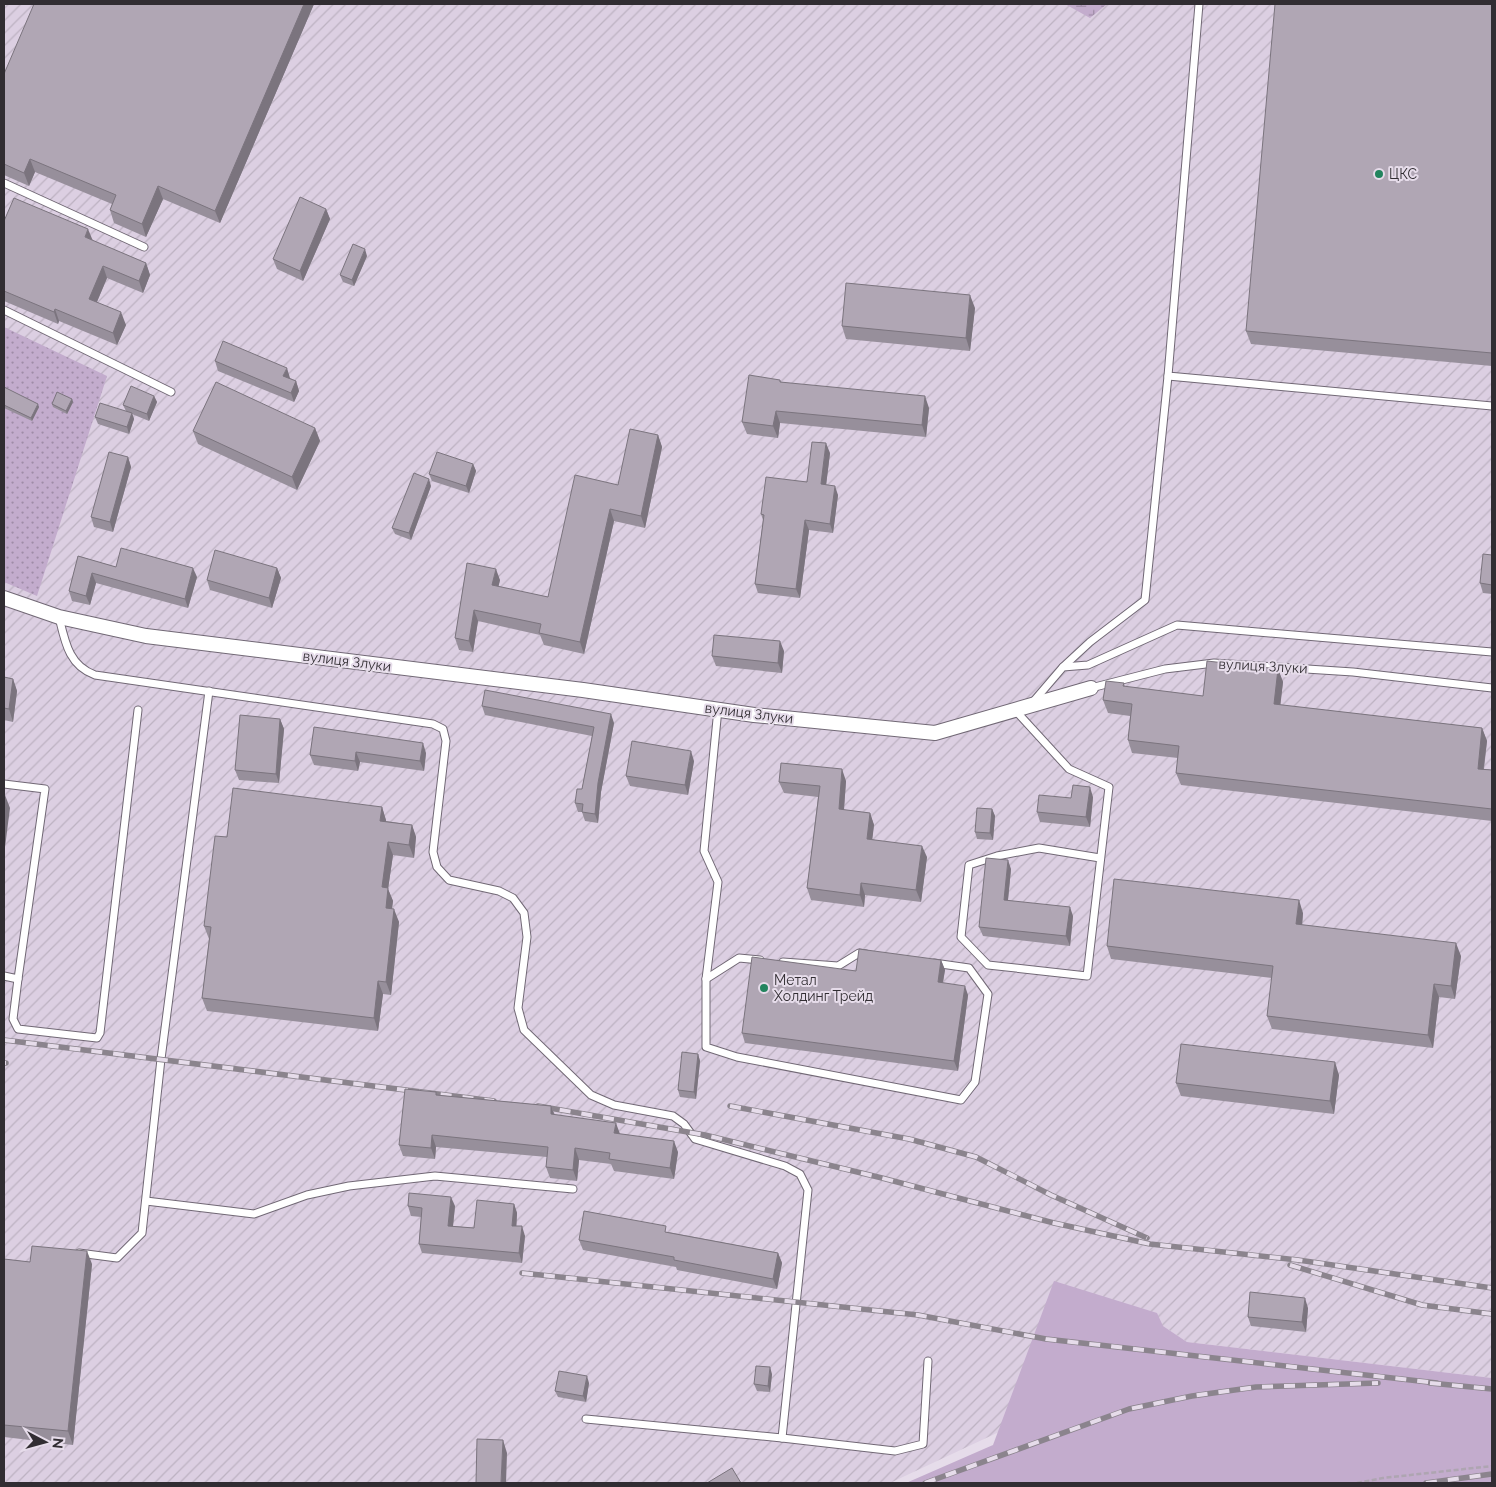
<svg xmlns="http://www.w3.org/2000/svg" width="1496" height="1487" font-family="Raleway,sans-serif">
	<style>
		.industrial { fill: url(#industrial-furrows) }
		.grass { fill: #c3accd }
		.wetland { fill: url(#wetland-marsh) }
		.park { fill: url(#park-dots) }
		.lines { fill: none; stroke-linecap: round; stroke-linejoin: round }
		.service-casing { stroke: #716875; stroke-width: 9 }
		.minor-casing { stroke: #716875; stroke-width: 16 }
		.path { stroke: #aea5b1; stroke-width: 2.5; stroke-dasharray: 5 2.5; stroke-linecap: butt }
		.service { stroke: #fff; stroke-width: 7 }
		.minor { stroke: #fff; stroke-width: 14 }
		.rail-casing { stroke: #8b848d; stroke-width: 5.5 }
		.rail { stroke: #e6dcea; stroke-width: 4; stroke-dasharray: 11; stroke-linecap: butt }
		.wall { fill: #978f9b }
		.shaded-wall { fill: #7b747e }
		.building { fill: #b0a6b4; stroke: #7b747e }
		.poi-dot { fill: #22845e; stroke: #e6dcea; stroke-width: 2 }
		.labels { text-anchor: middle; stroke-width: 4; stroke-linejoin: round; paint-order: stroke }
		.poi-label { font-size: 14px; fill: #312d32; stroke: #e6dcea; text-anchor: start }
		.street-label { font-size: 14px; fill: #312d32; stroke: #e6dcea }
	</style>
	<defs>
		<pattern id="industrial-furrows" width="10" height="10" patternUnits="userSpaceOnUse" patternTransform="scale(1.25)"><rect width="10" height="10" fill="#dccfe2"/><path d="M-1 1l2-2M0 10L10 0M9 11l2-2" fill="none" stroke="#bdb2c2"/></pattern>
		<pattern id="wetland-marsh" width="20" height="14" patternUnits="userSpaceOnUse" patternTransform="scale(1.25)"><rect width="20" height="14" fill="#c3accd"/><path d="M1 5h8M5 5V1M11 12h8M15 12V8" fill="none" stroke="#9f8ca7"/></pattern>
		<pattern id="park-dots" width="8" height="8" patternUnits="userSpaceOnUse" patternTransform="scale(1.25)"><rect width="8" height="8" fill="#c3accd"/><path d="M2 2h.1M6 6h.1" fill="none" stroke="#9f8ca7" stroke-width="1.8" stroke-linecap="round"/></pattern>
	</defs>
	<rect width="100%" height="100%" fill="#e6dcea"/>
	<polygon class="industrial" points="4,4 1492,4 1492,1378 1187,1342 1163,1326 1014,1425 890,1483 4,1483"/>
	<polygon class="grass" points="1054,1281 1157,1313 1163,1326 1187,1342 1492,1378 1492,1483 906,1483 993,1445"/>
	<polygon class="wetland" points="1065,4 1107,4 1090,18"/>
	<polygon class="park" points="4,327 107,376 37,596 4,582"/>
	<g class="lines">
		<g class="service-casing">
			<g id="service">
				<polyline points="1199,4 1168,376 1492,406"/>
				<polyline points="4,183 144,247"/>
				<polyline points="4,310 171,392"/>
				<path d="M 59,617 C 65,642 69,666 95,675 L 433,724 L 443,729 L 446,741 L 433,852 L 437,867 L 449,880 L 499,891 L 513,898 L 524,913 L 527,937 L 518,1008 L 524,1030 L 591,1095 L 614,1105 L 673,1116 L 684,1124 L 695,1139 L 785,1166 L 800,1174 L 808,1190 L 782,1438 L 586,1419"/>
				<polyline points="1063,667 1090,642 1145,600 1168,376"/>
				<polyline points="1091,688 1165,669 1214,663 1353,672 1492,688"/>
				<polyline points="1033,702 1063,667 1088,665 1177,625 1492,652"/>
				<polyline points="718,709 704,851 718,882 706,979 706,1047 737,1057 961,1100 975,1082 988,994 969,968 934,963"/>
				<polyline points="1015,710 1069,769 1109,787 1087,976 988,965 961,937 969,865 997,856 1039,848 1100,858"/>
				<polyline points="4,784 45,789 18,979 4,976"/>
				<polyline points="783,962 838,966 859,953 866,954"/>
				<polyline points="18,979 13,1019 18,1029 97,1038 100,1033 138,710"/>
				<polyline points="706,979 739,958 760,960"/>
				<polyline points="146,1201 254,1214 307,1195 349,1186 435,1176 573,1189"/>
				<polyline points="79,1253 117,1258 142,1233 161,1059 209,691"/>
				<polyline points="782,1438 895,1451 923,1444 928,1361"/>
			</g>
		</g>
		<g class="minor-casing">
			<polyline id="minor" points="4,598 59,617 146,636 583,690 754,715 935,733 1091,688"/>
		</g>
		<polyline class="path" points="1357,1483 1383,1478 1492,1466"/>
		<use href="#service" class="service"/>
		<use href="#minor" class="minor"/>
		<g class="rail-casing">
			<g id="rail">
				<polyline points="4,1040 494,1101"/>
				<polyline points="4,1063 6,1063"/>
				<polyline points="538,1106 705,1135 882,1178 1054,1223 1150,1244 1298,1260 1492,1288"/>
				<polyline points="730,1106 909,1139 976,1157 1051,1195 1147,1238"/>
				<polyline points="1290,1265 1422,1305 1492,1314"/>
				<polyline points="522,1273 918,1315 1046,1339 1437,1383"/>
				<polyline points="1430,1383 1492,1389"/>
				<polyline points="925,1483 1129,1409 1192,1396 1256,1387 1378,1383"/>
				<polyline points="1426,1483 1492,1474"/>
			</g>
		</g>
		<use href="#rail" class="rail"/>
	</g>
	<g class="wall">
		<polygon points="314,4 220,223 163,199 146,237 114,223 110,210 112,204 35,172 29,186 4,175 4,74"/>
		<polygon points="1492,4 1492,366 1251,344 1246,331"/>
		<polygon points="326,209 330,219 303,281 277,269 273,259"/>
		<polygon points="4,221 93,241 146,263 150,275 143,293 107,278 97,302 126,325 117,345 59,321 58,324 4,301"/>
		<polygon points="367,256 354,286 343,282 340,275"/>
		<polygon points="975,308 970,351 846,339 842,326"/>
		<polygon points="215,361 290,378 296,381 299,391 294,402 218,371"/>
		<polygon points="780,380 781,382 929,408 926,437 780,423 778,438 747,434 742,422"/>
		<polygon points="4,387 39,407 32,421 4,408"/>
		<polygon points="154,396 157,402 149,421 132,414 134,419 129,434 98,424 95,417 126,411 123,405"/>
		<polygon points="72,399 73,402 67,414 53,407 52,404"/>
		<polygon points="315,428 320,441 297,490 198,444 193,431"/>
		<polygon points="658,435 662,447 645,528 614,521 584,654 544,645 540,635 478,621 473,652 459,650 455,638 467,563 500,580 498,587 548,597 618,485"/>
		<polygon points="830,453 826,485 838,495 833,533 809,530 800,598 758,593 755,584 763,520 761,514 807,482"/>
		<polygon points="128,457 131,467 113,532 94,527 91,517"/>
		<polygon points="473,464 476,471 469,493 432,481 429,474"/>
		<polygon points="431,486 411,540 395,534 392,528"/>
		<polygon points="1492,555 1492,594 1483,593 1480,583"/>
		<polygon points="78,556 116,567 197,577 188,608 96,583 90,605 72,601 69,591"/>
		<polygon points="277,568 281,578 272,608 210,590 207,580"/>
		<polygon points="784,651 782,673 716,666 712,656"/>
		<polygon points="1278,669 1283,682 1280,705 1482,728 1487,741 1484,769 1492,770 1492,821 1181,785 1176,773 1178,758 1132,753 1128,740 1130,716 1108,713 1103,700 1124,683 1125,687 1203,696"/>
		<polygon points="4,677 13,679 17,691 13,722 4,720"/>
		<polygon points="482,706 614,723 601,792 598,823 585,821 582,812 578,812 575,803 582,789 592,736 485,715"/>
		<polygon points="280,719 284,729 279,783 239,780 235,770"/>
		<polygon points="314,727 426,753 424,771 360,762 358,771 314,765 310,755"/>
		<polygon points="694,761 688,795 630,786 626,776"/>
		<polygon points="846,781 844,810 870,813 874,825 872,839 927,857 921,902 865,895 864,907 811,900 807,888 818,797 784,793 779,782"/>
		<polygon points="1093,797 1090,827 1040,822 1037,812 1071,798"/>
		<polygon points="382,807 386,821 412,825 416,837 414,858 393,855 388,889 393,901 392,909 399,922 391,995 383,994 378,1031 207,1011 202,998 209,939 204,926 227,837"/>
		<polygon points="992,809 995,816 993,840 977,839 975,832"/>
		<polygon points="1011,869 1008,900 1073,916 1070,946 983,936 979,927"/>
		<polygon points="1303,913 1302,925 1461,956 1455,999 1439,997 1433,1048 1272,1029 1267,1016 1272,978 1111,959 1107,946"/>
		<polygon points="941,960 945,970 943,983 968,995 958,1071 745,1043 742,1033 856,971"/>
		<polygon points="698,1054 700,1061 696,1099 680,1097 678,1090"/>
		<polygon points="1339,1075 1334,1114 1181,1096 1176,1083"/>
		<polygon points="437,1095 551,1106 555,1115 620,1134 678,1152 674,1179 614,1171 611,1164 579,1160 577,1181 550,1178 546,1167 547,1157 436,1147 435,1159 403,1156 399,1145"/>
		<polygon points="514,1204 517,1213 516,1226 525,1236 522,1263 422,1253 419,1244 421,1217 411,1216 408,1206 455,1206 453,1226 474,1228"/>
		<polygon points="668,1232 778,1253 782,1263 777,1289 677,1270 676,1267 583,1250 579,1240"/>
		<polygon points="4,1259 30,1262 92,1264 73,1445 4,1437"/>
		<polygon points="1308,1308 1306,1332 1251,1326 1248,1317"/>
		<polygon points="772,1374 770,1392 757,1391 754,1384"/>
		<polygon points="589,1383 586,1402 558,1397 555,1391"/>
	</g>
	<g class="shaded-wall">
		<polygon points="304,4 314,4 220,223 215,211"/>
		<polygon points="30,159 35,172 29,186 24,173"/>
		<polygon points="158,186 163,199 146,237 142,224"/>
		<polygon points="326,209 330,219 303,281 300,271"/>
		<polygon points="88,229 93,241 85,237"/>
		<polygon points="365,249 367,256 354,286 352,280"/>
		<polygon points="146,263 150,275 143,293 139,281"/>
		<polygon points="103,266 107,278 93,311 89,299"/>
		<polygon points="970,295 975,308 970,351 966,338"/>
		<polygon points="55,309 59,321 58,324 54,312"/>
		<polygon points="121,312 126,325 117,345 113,333"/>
		<polygon points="287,368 290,378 287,386 283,376"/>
		<polygon points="296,381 299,391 294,402 291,393"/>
		<polygon points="154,396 157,402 149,421 147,414"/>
		<polygon points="925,396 929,408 926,437 922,425"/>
		<polygon points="72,399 73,402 67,414 66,411"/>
		<polygon points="38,404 39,407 32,421 31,418"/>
		<polygon points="776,411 780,423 778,438 773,426"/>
		<polygon points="132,413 134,419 129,434 127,427"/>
		<polygon points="315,428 320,441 297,490 292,477"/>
		<polygon points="658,435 662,447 645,528 641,516"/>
		<polygon points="826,443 830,453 825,494 821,484"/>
		<polygon points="128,457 131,467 113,532 110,522"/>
		<polygon points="473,464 476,471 469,493 466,486"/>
		<polygon points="429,479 431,486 411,540 409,533"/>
		<polygon points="835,486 838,495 833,533 830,524"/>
		<polygon points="610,509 614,521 584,654 580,642"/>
		<polygon points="805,520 809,530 800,598 796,589"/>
		<polygon points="193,568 197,577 188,608 185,599"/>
		<polygon points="277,568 281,578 272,608 269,598"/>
		<polygon points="496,569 500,580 496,597 492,585"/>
		<polygon points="92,573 96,583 90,605 86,596"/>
		<polygon points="474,610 478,621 473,652 469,641"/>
		<polygon points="780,641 784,651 782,673 778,663"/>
		<polygon points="1278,669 1283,682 1279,717 1274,704"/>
		<polygon points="13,679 17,691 13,722 9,709"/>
		<polygon points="611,714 614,723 601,792 598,823 595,814 598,783"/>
		<polygon points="280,719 284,729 279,783 276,774"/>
		<polygon points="1482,728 1487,741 1482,781 1478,769"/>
		<polygon points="423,743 426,753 424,771 420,761"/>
		<polygon points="691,751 694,761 688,795 685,785"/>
		<polygon points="356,752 360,762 358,771 355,761"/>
		<polygon points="842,769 846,781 843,821 839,809"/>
		<polygon points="1090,787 1093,797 1090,827 1086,817"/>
		<polygon points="5,795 10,808 4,855 4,803"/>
		<polygon points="382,807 386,820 385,834 380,821"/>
		<polygon points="992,809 995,816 993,840 990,833"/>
		<polygon points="870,813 874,825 871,850 867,839"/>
		<polygon points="412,825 416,837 414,858 409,845"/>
		<polygon points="388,842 393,855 388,889 393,901 390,921 386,908 382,887"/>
		<polygon points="922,846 927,857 921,902 916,890"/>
		<polygon points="1008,860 1011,869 1007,909 1004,900"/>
		<polygon points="861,883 865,895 864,907 860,895"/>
		<polygon points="1299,900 1303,913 1301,938 1296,924"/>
		<polygon points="1070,907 1073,916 1070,946 1066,936"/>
		<polygon points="394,909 399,922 391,995 386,982"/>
		<polygon points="1456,943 1461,956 1455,999 1451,986"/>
		<polygon points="941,960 945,970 941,992 938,982"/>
		<polygon points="378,981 383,994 378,1031 374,1018"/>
		<polygon points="1434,984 1439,997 1433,1048 1428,1035"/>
		<polygon points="965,986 968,995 958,1071 954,1061"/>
		<polygon points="698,1054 700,1061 696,1099 694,1092"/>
		<polygon points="1335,1062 1339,1075 1334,1114 1330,1101"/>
		<polygon points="551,1106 555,1117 551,1114"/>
		<polygon points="616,1123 620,1134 614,1133"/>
		<polygon points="432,1135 436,1147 435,1159 431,1148"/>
		<polygon points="674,1141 678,1152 674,1179 670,1168"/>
		<polygon points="575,1148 579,1160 577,1181 573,1170"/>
		<polygon points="451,1197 455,1206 452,1235 448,1226"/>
		<polygon points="514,1204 517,1213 516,1235 512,1226"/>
		<polygon points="522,1226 525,1236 522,1263 519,1253"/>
		<polygon points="87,1251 92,1264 73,1445 68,1431"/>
		<polygon points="778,1253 782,1263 777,1289 773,1279"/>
		<polygon points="1305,1298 1308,1308 1306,1332 1302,1322"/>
		<polygon points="770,1367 772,1374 770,1392 768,1386"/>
		<polygon points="587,1376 589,1383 586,1402 583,1396"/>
		<polygon points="503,1440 507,1453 506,1483 501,1483"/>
	</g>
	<g class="building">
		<polygon points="34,4 304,4 215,211 158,186 142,224 110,210 116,195 30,159 24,173 4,164 4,74"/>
		<polygon points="1275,4 1492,4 1492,353 1246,331"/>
		<polygon points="300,197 326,209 300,271 273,259"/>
		<polygon points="14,198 88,229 85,237 146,263 139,281 103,266 89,299 121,312 113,333 55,309 54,312 4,291 4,221"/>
		<polygon points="353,244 365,249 352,280 340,275"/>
		<polygon points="846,283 970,295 966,338 842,326"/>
		<polygon points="223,341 287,368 283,376 296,381 291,393 215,361"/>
		<polygon points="749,375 780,380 780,382 925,396 922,425 776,411 773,426 742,422"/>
		<polygon points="216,382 315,428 292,477 193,431"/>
		<polygon points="131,386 154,396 147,414 123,405"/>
		<polygon points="4,387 38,404 31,418 4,405"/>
		<polygon points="57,392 72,399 66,411 52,404"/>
		<polygon points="100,403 132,413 127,427 95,417"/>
		<polygon points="630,429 658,435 641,516 610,509 580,642 539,633 541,624 474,610 469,641 455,638 467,563 496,569 492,585 548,597 575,475 618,485"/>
		<polygon points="812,442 826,443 821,484 835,486 830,524 805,520 796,589 755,584 764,515 761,514 766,477 807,482"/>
		<polygon points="109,452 128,457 110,522 91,517"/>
		<polygon points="437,452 473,464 466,486 429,474"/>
		<polygon points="414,473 429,479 409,533 392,528"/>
		<polygon points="121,548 193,568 185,599 92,573 86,596 69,591 78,556 116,567"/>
		<polygon points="215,550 277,568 269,598 207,580"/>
		<polygon points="1483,554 1492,555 1492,585 1480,583"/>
		<polygon points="714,635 780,641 778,663 712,656"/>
		<polygon points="1207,661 1278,669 1274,704 1482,728 1478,769 1492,770 1492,809 1176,773 1179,746 1128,740 1132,704 1103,700 1106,681 1124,683 1123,686 1203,696"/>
		<polygon points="4,677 13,679 9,709 4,708"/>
		<polygon points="485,690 611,714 598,783 595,814 582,812 583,804 575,803 577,789 582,789 594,727 482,706"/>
		<polygon points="240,715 280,719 276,774 235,770"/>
		<polygon points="314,727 423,743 420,761 356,752 355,761 310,755"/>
		<polygon points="632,741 691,751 685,785 626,776"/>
		<polygon points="781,763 842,769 839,809 870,813 867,839 922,846 916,890 861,883 860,895 807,888 820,786 779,782"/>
		<polygon points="1073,785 1090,787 1086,817 1037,812 1039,795 1071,798"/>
		<polygon points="233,788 382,807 380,821 412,825 409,845 388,842 382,887 388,888 386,908 394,909 386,982 378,981 374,1018 202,998 211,927 204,926 215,836 227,837"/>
		<polygon points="977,808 992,809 990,833 975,832"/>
		<polygon points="986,858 1008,860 1004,900 1070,907 1066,936 979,927"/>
		<polygon points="1114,879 1299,900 1296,924 1456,943 1451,986 1434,984 1428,1035 1267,1016 1273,966 1107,946"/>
		<polygon points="859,949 941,960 938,982 965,986 954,1061 742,1033 752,957 856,971"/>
		<polygon points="1181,1044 1335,1062 1330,1101 1176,1083"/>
		<polygon points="682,1052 698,1054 694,1092 678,1090"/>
		<polygon points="405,1089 436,1092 436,1095 551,1106 551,1114 616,1123 614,1133 674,1141 670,1168 609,1159 610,1153 575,1148 573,1170 546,1167 548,1147 432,1135 431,1148 399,1145"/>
		<polygon points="409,1193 451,1197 448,1226 474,1228 477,1200 514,1204 512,1226 522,1226 519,1253 419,1244 422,1208 408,1206"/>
		<polygon points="584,1211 666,1226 665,1232 778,1253 773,1279 674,1260 674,1257 579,1240"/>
		<polygon points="32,1246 87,1251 68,1431 4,1425 4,1259 30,1262"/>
		<polygon points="1250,1292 1305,1298 1302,1322 1248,1317"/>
		<polygon points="756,1366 770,1367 768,1386 754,1384"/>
		<polygon points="559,1371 587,1376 583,1396 555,1391"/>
		<polygon points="477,1439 503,1440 501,1483 476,1483"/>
		<polygon points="732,1468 741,1483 707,1483"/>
	</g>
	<g class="poi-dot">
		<circle cx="1379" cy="174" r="5"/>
		<circle cx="764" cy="988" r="5"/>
	</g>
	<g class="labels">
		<g class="poi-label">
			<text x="1389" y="179">ЦКС</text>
			<text x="774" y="985">Метал<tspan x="774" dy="16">Холдинг Трейд</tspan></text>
		</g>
		<g class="street-label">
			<text transform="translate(347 661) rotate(7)" y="5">вулиця Злуки</text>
			<text transform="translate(1263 666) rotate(3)" y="5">вулиця Злуки</text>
			<text transform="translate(749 713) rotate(7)" y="5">вулиця Злуки</text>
		</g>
	</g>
	<rect width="1496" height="1487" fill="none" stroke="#312d32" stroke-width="10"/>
	<g transform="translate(45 1442) rotate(96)" stroke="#e6dcea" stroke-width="4" paint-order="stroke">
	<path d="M0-4L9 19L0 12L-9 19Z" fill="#312d32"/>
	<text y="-8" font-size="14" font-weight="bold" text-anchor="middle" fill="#312d32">N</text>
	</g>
</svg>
